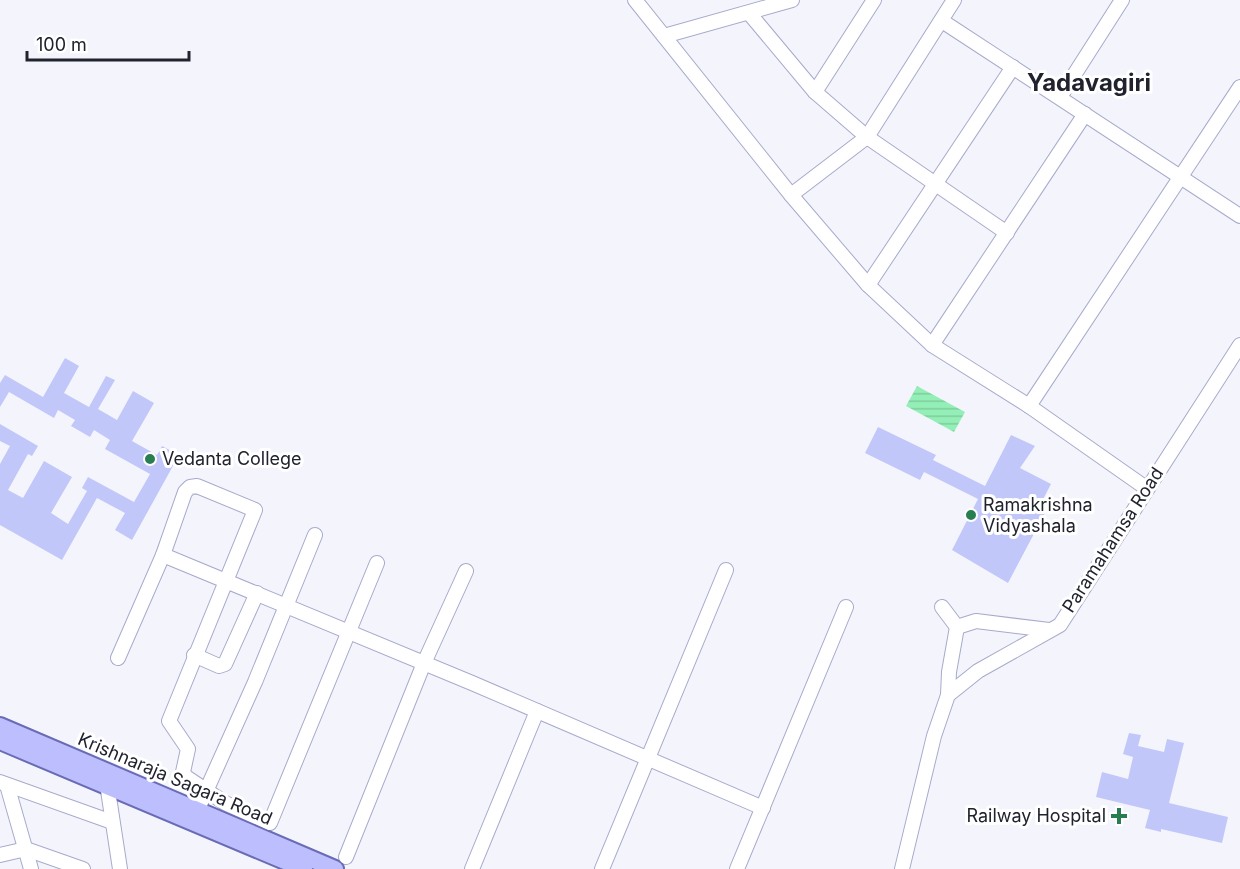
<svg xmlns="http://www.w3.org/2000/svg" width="1240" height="869" font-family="Inter,sans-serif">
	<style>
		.water { fill: url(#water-rules) }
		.building { fill: #c2c7f9 }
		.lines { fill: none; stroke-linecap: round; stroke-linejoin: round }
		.minor-casing { stroke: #a7aacb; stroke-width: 16 }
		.major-casing { stroke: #696bb5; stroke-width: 20 }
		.minor { stroke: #fff; stroke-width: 14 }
		.major { stroke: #bcbefe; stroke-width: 16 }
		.poi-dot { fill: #297e51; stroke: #fff; stroke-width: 2 }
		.labels { text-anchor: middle; stroke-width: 6; stroke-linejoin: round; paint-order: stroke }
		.poi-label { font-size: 18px; fill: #20222e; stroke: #fff; text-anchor: start }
		.street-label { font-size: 18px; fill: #20222e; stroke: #fff }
		.district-label { font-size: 24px; font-weight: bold; fill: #20222e; stroke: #fff }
	</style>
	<defs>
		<pattern id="water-rules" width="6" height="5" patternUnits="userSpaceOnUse" patternTransform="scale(1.5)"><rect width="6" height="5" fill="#94efb7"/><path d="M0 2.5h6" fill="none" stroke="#7fcd9e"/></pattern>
	</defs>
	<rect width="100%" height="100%" fill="#f4f5fc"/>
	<polygon class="water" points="917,386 965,412 954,432 906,406"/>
	<g class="building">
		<polygon points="65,358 79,366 64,393 89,407 106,376 115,380 98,409 117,420 133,391 154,403 132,441 157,455 162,446 179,455 132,540 115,530 125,513 97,498 62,560 0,525 0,464 10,446 0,441 0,424 38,446 32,456 28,454 8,490 23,498 44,461 72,477 51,513 68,524 87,491 82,488 88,477 134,502 150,474 105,449 110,440 94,430 90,437 71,426 75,420 58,410 54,418 9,392 0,407 0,383 5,375 43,397"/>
		<polygon points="878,427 936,455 933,460 985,486 1011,435 1035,446 1020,468 1051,484 1037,511 1045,513 1008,583 952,550 978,499 924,472 920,480 865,453"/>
		<polygon points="1129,733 1141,735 1138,746 1164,752 1167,739 1184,743 1169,803 1228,817 1222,843 1161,829 1161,832 1145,828 1150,810 1096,797 1102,772 1128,779 1133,757 1123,754"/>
	</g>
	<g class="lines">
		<g class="minor-casing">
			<g id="minor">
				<polyline points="635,0 791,195 868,285 932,345 1029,406 1146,488"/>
				<polyline points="749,13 815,92 867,137 1007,233"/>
				<polyline points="942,21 1240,216"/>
				<polyline points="664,36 792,0"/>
				<polyline points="815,92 874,0"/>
				<polyline points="1060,97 1122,0"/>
				<polyline points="791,195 867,137 954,0"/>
				<polyline points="868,285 1013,67"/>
				<polyline points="932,345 1085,114"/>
				<polyline points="1029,406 1240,87"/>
				<polyline points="163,555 472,683 763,808"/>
				<polyline points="942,607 957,627"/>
				<polyline points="194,655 219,666 225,664 257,593"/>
				<polyline points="118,658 163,555 185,492 190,487 197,486 255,510 169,721 188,749 183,772 186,777 225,803 270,823 377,563"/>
				<polyline points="948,695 949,672 957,627 976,621 1049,630"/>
				<polyline points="0,782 112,822"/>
				<polyline points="107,784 120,869"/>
				<polyline points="7,785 31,869"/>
				<polyline points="198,809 255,682 315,535"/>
				<polyline points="0,855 26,849 83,869"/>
				<polyline points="346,857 424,663 466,571"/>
				<polyline points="472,869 537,711"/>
				<polyline points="602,869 726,570"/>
				<polyline points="737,869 846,607"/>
				<polyline points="902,869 934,736 948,695 978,671 1060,625 1240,345"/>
			</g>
		</g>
		<g class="major-casing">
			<g id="major">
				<polyline points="0,726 335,869"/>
				<polyline points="0,741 304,869"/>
			</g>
		</g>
		<use href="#minor" class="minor"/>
		<use href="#major" class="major"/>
	</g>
	<g class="poi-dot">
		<circle cx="150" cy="459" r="6"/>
		<circle cx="971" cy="515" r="6"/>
		<path d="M1116 807h6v6h6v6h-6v6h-6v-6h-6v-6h6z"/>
	</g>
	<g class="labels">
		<g class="poi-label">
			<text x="162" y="465">Vedanta College</text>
			<text x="983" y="511">Ramakrishna<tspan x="983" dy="21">Vidyashala</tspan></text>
			<text x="1106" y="822" text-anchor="end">Railway Hospital</text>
		</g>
		<g class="street-label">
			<text transform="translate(1113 540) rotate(-57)" y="6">Paramahamsa Road</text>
			<text transform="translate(175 779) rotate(23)" y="6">Krishnaraja Sagara Road</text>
		</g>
		<g class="district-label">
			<text x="1089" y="91">Yadavagiri</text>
		</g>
	</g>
	<path d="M27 51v9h162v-9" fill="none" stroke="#20222e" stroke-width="3"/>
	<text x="36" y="51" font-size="18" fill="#20222e" stroke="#ffffff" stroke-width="4.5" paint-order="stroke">100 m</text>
</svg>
